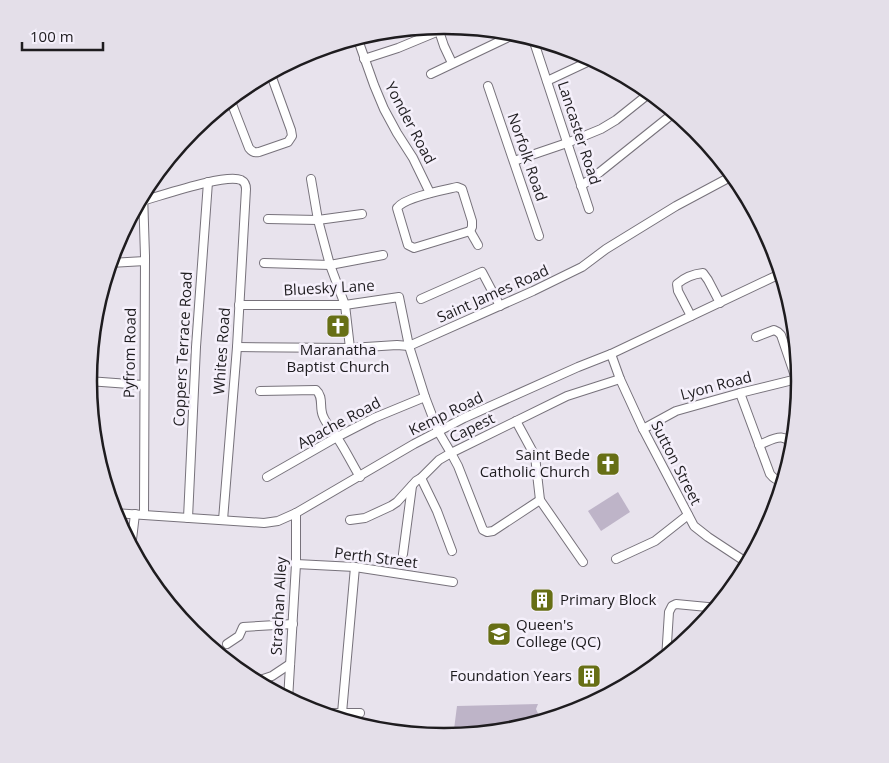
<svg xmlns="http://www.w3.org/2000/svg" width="889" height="763" font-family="'Open Sans',sans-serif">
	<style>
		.green { fill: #beb4c8 }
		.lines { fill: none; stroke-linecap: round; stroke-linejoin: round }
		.minor-casing { stroke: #77727b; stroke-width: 10 }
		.minor { stroke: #fff; stroke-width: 8 }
		.labels { text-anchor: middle; stroke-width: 5; stroke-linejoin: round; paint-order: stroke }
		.street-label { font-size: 15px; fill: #1e1c1f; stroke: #f5f0fb }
		.poi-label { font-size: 15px; fill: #1e1c1f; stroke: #f5f0fb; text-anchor: end }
		.rim { fill: none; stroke: #1e1c1f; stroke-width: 2.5 }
	</style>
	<rect width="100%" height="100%" fill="#e8e3ed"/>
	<g class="green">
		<polygon points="618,492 630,512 601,531 588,511"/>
		<polygon points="538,704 536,709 540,718 539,723 514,731 453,737 457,706"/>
	</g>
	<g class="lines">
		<g class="minor-casing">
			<g id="minor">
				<polyline points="438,28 444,46 452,63"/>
				<polyline points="357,37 374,85 384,109 397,133 413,158 430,193"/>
				<polyline points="532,37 535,45 589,209"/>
				<polyline points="364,59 398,48 439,31"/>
				<polyline points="431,74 517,33"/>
				<polyline points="547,81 594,59"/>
				<polyline points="488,86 539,236"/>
				<path d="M 230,99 L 249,148 C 252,152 255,153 259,152 L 288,142 L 292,136 L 291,130 L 270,72"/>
				<polyline points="514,161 567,143 601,129 616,120 651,92"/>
				<polyline points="311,179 318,220 330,265 345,305 350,348"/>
				<polyline points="581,186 600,172 675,112"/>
				<path d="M 457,187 L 462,189 L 472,221 L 472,227 L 470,231 L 414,248 L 408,245 L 397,208 C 405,197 444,190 457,187 Z"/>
				<polyline points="143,193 145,256 144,514"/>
				<path d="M 138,202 C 158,197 225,173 241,180 C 245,182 246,185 246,189 L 237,347 L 223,520"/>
				<polyline points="268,219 318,220 362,214"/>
				<polyline points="470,231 478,245"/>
				<polyline points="110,263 145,261"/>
				<polyline points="264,263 330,265 383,255"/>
				<polyline points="421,299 482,272 500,306"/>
				<polyline points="239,305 345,305 399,297 409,346 425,397 438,431 451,453 458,466 483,530 487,532 493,531 540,500"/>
				<path d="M 691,316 L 678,291 L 677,284 C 684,278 693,274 703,273 L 708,280 L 720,303"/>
				<polyline points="756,337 774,330 778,332 781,335 796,379"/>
				<polyline points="237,347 350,348 397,345 409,346 533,291 582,267 606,249 676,206 734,175"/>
				<polyline points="611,354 620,379 643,429 694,526 708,537 749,564"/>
				<polyline points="88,381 143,385"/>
				<path d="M 260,391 L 316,390 C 324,397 319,407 323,416 C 326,424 333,431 338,439 C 346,451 352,464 360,477"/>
				<path d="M 740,393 L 770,474 C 774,479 779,482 785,480"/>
				<polyline points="516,421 535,456 540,500 583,562"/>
				<polyline points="643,429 676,411 740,393 801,378"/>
				<polyline points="94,431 105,486"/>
				<path d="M 759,445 C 774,439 785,430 794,449"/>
				<polyline points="267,477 337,437 374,418 425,397"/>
				<polyline points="421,478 437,511 452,551"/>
				<polyline points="114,513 264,523 278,521 296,513 414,444 464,418 578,367 611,354 782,273"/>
				<polyline points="188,518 196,347 208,182"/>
				<polyline points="350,520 365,518 391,506 397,502 416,481 421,478 439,460 451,453 567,396 620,379"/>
				<polyline points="131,548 135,514"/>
				<polyline points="403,554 412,486"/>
				<polyline points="616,559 655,541 688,515"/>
				<polyline points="296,564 355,567 453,582"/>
				<polyline points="227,644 239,636 243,627 293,624"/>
				<polyline points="666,659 669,612 672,606 676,604 718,608"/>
				<polyline points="254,682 272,676 290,664"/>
				<polyline points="288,700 296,564 296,513"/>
				<polyline points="316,713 360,713"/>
				<polyline points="342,713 355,567"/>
			</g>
		</g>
		<use href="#minor" class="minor"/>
	</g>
	<defs>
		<g id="church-square" transform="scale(1.25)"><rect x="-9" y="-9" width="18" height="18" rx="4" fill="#676f15" stroke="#f5f0fb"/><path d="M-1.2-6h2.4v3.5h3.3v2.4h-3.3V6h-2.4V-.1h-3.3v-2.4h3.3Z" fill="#fff"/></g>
		<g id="building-square" transform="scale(1.25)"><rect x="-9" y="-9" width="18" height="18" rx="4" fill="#676f15" stroke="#f5f0fb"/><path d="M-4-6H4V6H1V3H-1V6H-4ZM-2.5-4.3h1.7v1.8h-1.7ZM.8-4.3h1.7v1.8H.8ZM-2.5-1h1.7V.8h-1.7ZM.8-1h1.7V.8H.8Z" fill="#fff"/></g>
		<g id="school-square" transform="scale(1.25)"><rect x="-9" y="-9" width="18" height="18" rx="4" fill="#676f15" stroke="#f5f0fb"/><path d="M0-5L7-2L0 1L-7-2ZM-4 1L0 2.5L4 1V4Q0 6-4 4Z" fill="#fff"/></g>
	</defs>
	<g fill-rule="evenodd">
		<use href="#church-square" x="338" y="326"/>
		<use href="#church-square" x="608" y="464"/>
		<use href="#building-square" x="542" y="600"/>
		<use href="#school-square" x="499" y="634"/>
		<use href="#building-square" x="589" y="676"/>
	</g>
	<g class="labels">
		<g class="street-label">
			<text transform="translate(410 123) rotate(62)" y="5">Yonder Road</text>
			<text transform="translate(579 133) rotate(72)" y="5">Lancaster Road</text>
			<text transform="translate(527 157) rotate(71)" y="5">Norfolk Road</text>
			<text transform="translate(329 288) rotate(-3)" y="5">Bluesky Lane</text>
			<text transform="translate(493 294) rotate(-24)" y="5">Saint James Road</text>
			<text transform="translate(183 349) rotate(-87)" y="5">Coppers Terrace Road</text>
			<text transform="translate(222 351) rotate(-86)" y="5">Whites Road</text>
			<text transform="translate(130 353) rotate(-89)" y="5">Pyfrom Road</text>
			<text transform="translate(716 386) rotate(-15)" y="5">Lyon Road</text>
			<text transform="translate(446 414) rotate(-26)" y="5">Kemp Road</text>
			<text transform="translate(339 423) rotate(-28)" y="5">Apache Road</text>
			<text transform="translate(472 428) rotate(-26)" y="5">Capest</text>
			<text transform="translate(676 463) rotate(63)" y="5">Sutton Street</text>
			<text transform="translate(376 558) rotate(7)" y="5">Perth Street</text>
			<text transform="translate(279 606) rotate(-87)" y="5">Strachan Alley</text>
		</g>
		<g class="poi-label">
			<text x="338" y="355" text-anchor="middle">Maranatha<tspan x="338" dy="17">Baptist Church</tspan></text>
			<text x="590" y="460">Saint Bede<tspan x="590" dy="17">Catholic Church</tspan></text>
			<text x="560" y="605" text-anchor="start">Primary Block</text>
			<text x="516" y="630" text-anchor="start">Queen's<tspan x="516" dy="17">College (QC)</tspan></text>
			<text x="572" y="681">Foundation Years</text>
		</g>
	</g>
	<path d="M0 0H889V763H0ZM97 381a347 347 0 1 1 694 0a347 347 0 1 1-694 0Z" fill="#e4dfe9" fill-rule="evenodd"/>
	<path class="rim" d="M97 381a347 347 0 1 1 694 0a347 347 0 1 1-694 0Z"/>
	<path d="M22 42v8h81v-8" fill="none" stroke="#1e1c1f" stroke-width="2.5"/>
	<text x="30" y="42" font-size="15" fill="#1e1c1f" stroke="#f5f0fb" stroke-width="4" paint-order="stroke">100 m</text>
</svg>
